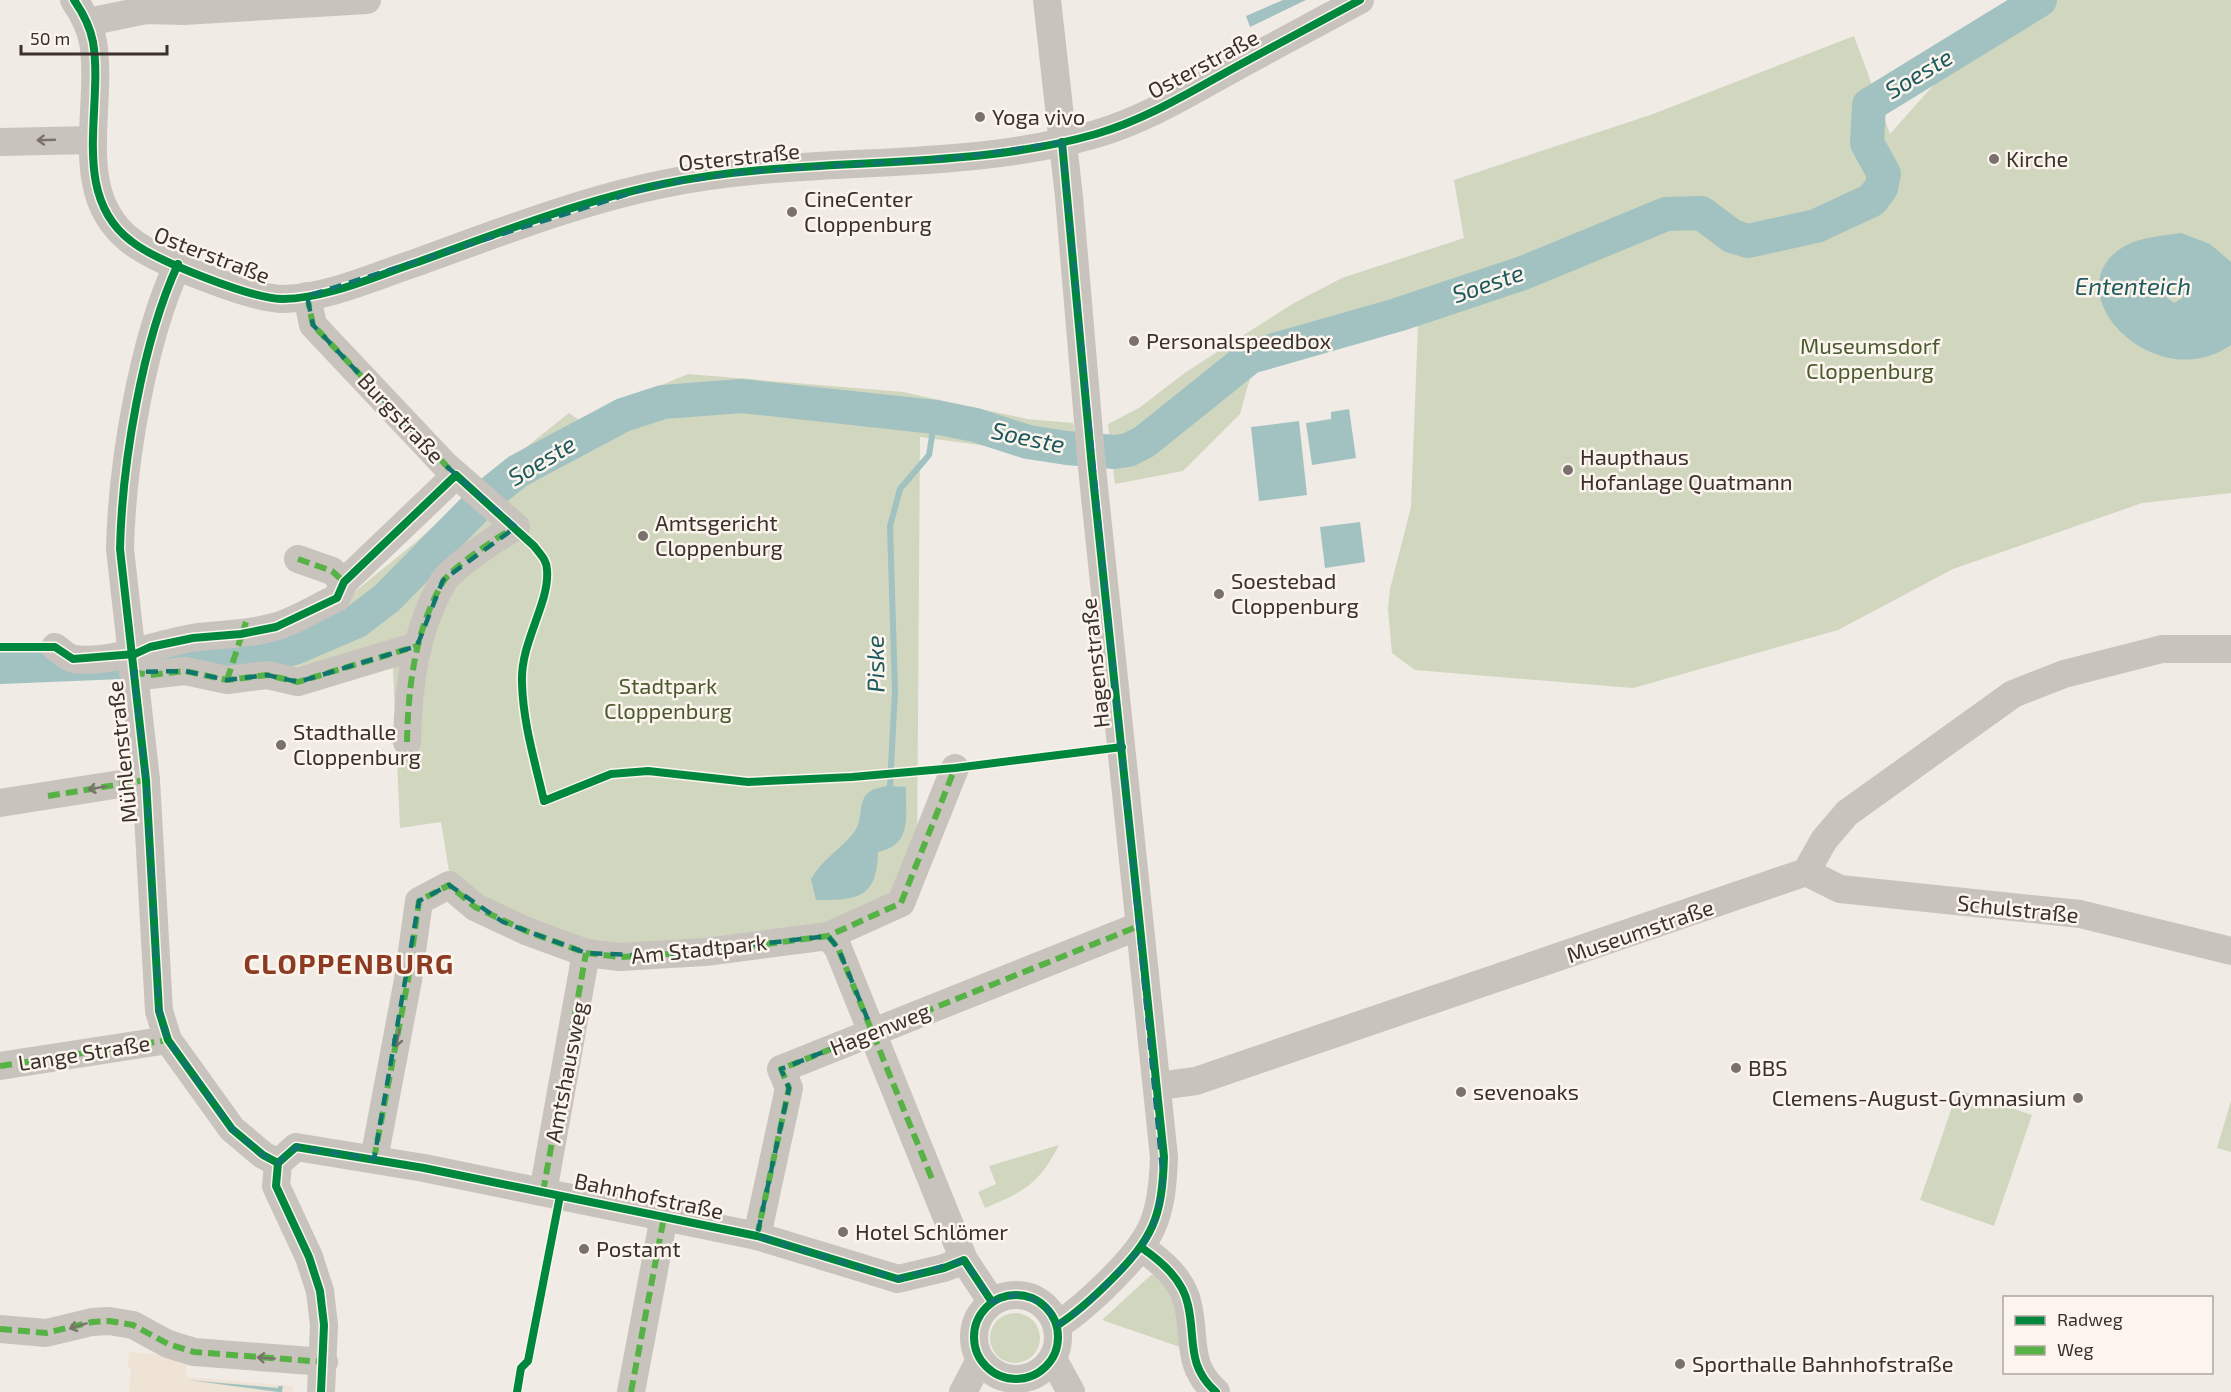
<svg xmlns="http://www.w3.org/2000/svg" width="2231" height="1392" font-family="'Exo 2',sans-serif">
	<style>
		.green { fill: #d1d6bf }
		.plaza { fill: #eee3d5 }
		.water { fill: #a1c2c1; fill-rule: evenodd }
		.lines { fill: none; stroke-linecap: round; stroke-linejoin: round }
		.stream { stroke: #a1c2c1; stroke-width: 6 }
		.river { stroke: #a1c2c1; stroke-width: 34 }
		.minor { stroke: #c9c3be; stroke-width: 28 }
		.quiet { stroke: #57b246; stroke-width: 6; stroke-dasharray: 12 6; stroke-linecap: butt }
		.cycleway-casing { stroke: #fbf5ee; stroke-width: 11 }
		.cycleway { stroke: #00873e; stroke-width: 8 }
		.oneway { stroke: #7b726d }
		.marked { fill: none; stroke: #0f766e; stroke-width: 4.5; stroke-dasharray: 12 8; stroke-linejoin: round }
		.poi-dot { fill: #7a716c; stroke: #fbf5ee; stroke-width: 2 }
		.labels { text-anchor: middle; stroke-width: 5; stroke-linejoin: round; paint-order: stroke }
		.street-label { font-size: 22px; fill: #3b302b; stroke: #fbf5ee }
		.poi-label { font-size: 22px; fill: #3b302b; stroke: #fbf5ee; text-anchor: start }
		.park-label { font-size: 22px; fill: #4a5a2e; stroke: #fbf5ee }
		.water-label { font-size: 24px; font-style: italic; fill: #1f5a5e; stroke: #fbf5ee }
		.district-label { font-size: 28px; font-weight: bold; letter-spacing: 1.5px; fill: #8c3b22; stroke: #fbf5ee }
	</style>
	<rect width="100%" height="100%" fill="#f0ebe5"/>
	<g class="green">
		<polygon points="2053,0 2231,0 2231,493 2142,503 1953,569 1838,630 1633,688 1415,670 1392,653 1388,609 1390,589 1411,507 1418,325 1252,371 1240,414 1183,471 1115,484 1108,424 1139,408 1186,372 1294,303 1342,278 1464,238 1454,180 1653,114 1854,36 1890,134 1946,71 2026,24"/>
		<polygon points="688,374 903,392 1027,419 1073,423 1079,458 920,437 917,857 906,890 814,929 701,944 597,946 467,895 449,871 441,822 400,828 392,647 323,667 252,673 251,648 297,635 325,616 417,541 482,482 569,413 579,420"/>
		<polygon points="1958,1090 2032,1115 1994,1226 1920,1200"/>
		<polygon points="2231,1101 2231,1152 2217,1148"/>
		<path d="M 1059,1145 C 1039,1184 1025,1191 985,1208 L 978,1192 L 996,1184 L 989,1166 Z"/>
		<polygon points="1151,1275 1156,1275 1179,1301 1180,1347 1102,1320"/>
		<circle cx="1015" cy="1338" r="25"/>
	</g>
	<polygon class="plaza" points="129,1352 187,1358 186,1377 293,1386 292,1392 129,1392 131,1368 128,1367"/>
	<g class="water">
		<polygon points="1283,0 1306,0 1250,27 1246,16"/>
		<path d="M 2181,233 L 2210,244 L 2231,262 L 2231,345 C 2156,398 2051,292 2123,247 C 2139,237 2162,236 2181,233 ZM 2174,286 L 2180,288 L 2183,293 L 2182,298 L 2174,303 L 2166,297 L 2168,287 Z"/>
		<polygon points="1349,409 1356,458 1312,465 1306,423 1331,419 1331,412"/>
		<polygon points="1299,421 1307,495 1259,501 1251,427"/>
		<polygon points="1360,522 1365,562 1325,568 1320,527"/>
		<path d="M 890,786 L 906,787 C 905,816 914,844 878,852 C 877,899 857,900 816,900 L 811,879 C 822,860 838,851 852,835 C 870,816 848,789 890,786 Z"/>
		<polygon points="188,1380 278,1388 278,1386 283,1386 282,1392 278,1392"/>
	</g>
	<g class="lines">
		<polyline class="stream" points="887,790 890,786 895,691 890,526 900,489 929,455 935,417"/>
		<polyline class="river" points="0,667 220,658 277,653 294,648 357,621 387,598 488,495 518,471 623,415 663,402 741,396 935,417 975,425 1028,442 1067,448 1114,452 1128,450 1144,442 1250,357 1397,315 1523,273 1666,214 1701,213 1732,236 1748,241 1816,226 1872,200 1881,188 1884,174 1867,143 1869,105 2040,0"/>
		<g class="minor">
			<path d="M 74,0 C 83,13 90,26 93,42 C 104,107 69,194 131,241 C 156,261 252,299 283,299 C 329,298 375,276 418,262 C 498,233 580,201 663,184 C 806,154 956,174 1096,134 C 1141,121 1182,97 1223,74 C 1268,49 1314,25 1360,0"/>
			<path d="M 1047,0 L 1069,197 L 1092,468 L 1164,1157 C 1162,1218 1153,1238 1111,1280 C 1094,1297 1078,1312 1058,1325"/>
			<polyline points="88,22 146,10 183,11 367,0"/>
			<polyline points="0,142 93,140"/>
			<path d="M 178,264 C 142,342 122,464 120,549 L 146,780 L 159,1011 L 168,1040 L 232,1129 L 263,1155 L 278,1163"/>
			<path d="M 307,296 L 313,325 L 445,465 L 516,527 C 500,535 451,568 443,582 C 415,630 408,687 407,742"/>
			<polyline points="298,559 332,571 344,582"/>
			<path d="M 55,647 C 60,651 68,658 74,659 C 112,664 155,644 192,638 C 220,634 247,635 274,627 C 296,621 317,607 337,598 L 344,582 L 456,475"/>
			<polyline points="133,672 150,675 185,671 227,680 267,675 298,682 417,646"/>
			<polyline points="0,803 146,780"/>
			<polyline points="1806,872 1840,889 2080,914 2231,951"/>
			<polyline points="828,936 838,948 964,1260 992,1302"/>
			<polyline points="0,1066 168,1040"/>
			<polyline points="1158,1086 1196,1081 1806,872 1824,840 1847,813 2013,694 2064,674 2162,649 2231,649"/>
			<polyline points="374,1159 408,980 419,901 449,885 475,907 526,931 586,953 620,957 705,952 828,936 901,903 955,768"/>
			<polyline points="543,1192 586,953"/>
			<polyline points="757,1236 789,1088 781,1069 1139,926"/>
			<path d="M 1142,1248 C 1162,1262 1183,1280 1188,1305 C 1196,1340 1186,1365 1216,1392"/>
			<circle cx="1016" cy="1337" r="42"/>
			<polyline points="0,1329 46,1333 92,1322 109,1321 133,1325 168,1344 194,1352 324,1362"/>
			<polyline points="1053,1359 1071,1392"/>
			<polyline points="321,1392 324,1325 320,1291 309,1257 276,1186 278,1163 296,1147 424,1168 757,1236 898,1279 944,1268 964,1260"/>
			<polyline points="631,1392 664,1217"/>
			<polyline points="963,1392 980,1360"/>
		</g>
		<g class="quiet">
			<polyline points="307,296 313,325 458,478"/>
			<polyline points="298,559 332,571 344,582"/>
			<polyline points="133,672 150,675 185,671 227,680 267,675 298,682 417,646"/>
			<polyline points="227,680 246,622"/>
			<path d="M 407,742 C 408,687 415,630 443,582 C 451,568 500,535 516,527 L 513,525"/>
			<polyline points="48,796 146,780"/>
			<polyline points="828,936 838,948 932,1179"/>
			<polyline points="0,1066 168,1040"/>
			<polyline points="374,1159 408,980 419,901 449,885 475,907 526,931 586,953 620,957 705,952 828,936 901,903 955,768 953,768"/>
			<polyline points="543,1192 586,953"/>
			<polyline points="757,1236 789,1088 781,1069 1139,926"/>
			<polyline points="0,1329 46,1333 92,1322 109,1321 133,1325 168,1344 194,1352 324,1362"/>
			<polyline points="631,1392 664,1217"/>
		</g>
		<g class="cycleway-casing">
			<g id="cycleway">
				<path d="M 74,0 C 83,13 90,26 93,42 C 104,107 69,194 131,241 C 156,261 252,299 283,299 C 329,298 375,276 418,262 C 498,233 580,201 663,184 C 806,154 956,174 1096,134 C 1141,121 1182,97 1223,74 C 1268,49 1314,25 1360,0"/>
				<path d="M 178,264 C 142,342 122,464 120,549 L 146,780 L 159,1011 L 168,1040 L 232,1129 L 263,1155 L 278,1163"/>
				<path d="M 0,647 L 55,647 L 73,659 L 135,654 L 150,647 L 193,638 L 241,634 L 276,627 L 337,598 L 344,582 L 456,475 L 534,546 C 540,554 547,560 547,570 C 550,603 520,642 522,683 C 523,723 535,762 544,801 L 611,774 L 648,771 L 748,782 L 852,777 L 955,768 L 1122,747"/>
				<path d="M 1142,1248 C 1162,1262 1183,1280 1188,1305 C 1196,1340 1186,1365 1216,1392"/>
				<circle cx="1016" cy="1337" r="42"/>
				<path d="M 1058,1325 C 1078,1312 1094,1297 1111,1280 C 1153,1238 1162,1218 1164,1157 L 1092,468 L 1062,142"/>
				<polyline points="321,1392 324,1325 320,1291 309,1257 276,1186 278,1163 296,1147 424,1168 757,1236 898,1279 944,1268 964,1260 992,1302"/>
				<polyline points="517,1392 521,1368 528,1361 560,1196"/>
			</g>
		</g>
		<use href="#cycleway" class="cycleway"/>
	</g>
	<defs><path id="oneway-shaft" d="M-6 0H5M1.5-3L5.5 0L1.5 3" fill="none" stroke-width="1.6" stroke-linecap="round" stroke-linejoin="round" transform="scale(1.5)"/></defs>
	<g class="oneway">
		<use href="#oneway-shaft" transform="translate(46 140) rotate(178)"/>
		<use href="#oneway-shaft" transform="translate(97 788) rotate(170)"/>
		<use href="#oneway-shaft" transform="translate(398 1038) rotate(100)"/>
		<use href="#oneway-shaft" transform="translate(78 1326) rotate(163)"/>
		<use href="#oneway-shaft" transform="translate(266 1358) rotate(-176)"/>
	</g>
	<path class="marked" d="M 1062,142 L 1163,1180 L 1156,1218 L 1142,1248 L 1084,1307 L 1058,1325 L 1046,1306 L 1028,1297 L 1014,1295 L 992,1302 L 964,1260 L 898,1279 L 757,1236 L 789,1088 L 781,1069 L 873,1032 L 838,948 L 828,936 L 656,956 L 586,953 L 503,922 L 449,885 L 419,901 L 374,1159 L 296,1147 L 278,1163 L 263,1155 L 232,1129 L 168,1040 L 159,1011 L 146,780 L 133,672 L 185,671 L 227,680 L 267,675 L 298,682 L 417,646 L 443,580 L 516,527 L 445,465 L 313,325 L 307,296 L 657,185 L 747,172 L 963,157 Z"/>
	<g class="poi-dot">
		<circle cx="980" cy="117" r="6"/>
		<circle cx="1994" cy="159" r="6"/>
		<circle cx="792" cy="212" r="6"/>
		<circle cx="1134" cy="341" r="6"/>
		<circle cx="1568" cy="470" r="6"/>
		<circle cx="643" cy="536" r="6"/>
		<circle cx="1219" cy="594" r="6"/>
		<circle cx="281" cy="745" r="6"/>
		<circle cx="1736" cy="1068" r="6"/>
		<circle cx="1461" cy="1092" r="6"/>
		<circle cx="2078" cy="1098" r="6"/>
		<circle cx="843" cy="1232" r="6"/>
		<circle cx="584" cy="1249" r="6"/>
		<circle cx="1680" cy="1364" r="6"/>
	</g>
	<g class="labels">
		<g class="street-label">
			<text transform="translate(1203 64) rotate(-28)" y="8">Osterstraße</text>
			<text transform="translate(739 157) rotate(-6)" y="8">Osterstraße</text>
			<text transform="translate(212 255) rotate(21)" y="8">Osterstraße</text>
			<text transform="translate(401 418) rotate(47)" y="8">Burgstraße</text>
			<text transform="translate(1095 663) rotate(-96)" y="8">Hagenstraße</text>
			<text transform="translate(122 752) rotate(-96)" y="8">Mühlenstraße</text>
			<text transform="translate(2018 909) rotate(6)" y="8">Schulstraße</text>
			<text transform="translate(1640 931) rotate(-19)" y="8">Museumstraße</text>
			<text transform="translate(699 949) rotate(-6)" y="8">Am Stadtpark</text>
			<text transform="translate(880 1029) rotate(-22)" y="8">Hagenweg</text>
			<text transform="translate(84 1053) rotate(-9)" y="8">Lange Straße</text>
			<text transform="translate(566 1072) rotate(-79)" y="8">Amtshausweg</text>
			<text transform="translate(649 1196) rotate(12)" y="8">Bahnhofstraße</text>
		</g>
		<g class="poi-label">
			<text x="992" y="125">Yoga vivo</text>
			<text x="2006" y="167">Kirche</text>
			<text x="804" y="207">CineCenter<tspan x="804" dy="25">Cloppenburg</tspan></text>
			<text x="1146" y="349">Personalspeedbox</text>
			<text x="1580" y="465">Haupthaus<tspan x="1580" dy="25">Hofanlage Quatmann</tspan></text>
			<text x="655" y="531">Amtsgericht<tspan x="655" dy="25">Cloppenburg</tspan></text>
			<text x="1231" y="589">Soestebad<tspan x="1231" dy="25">Cloppenburg</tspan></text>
			<text x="293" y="740">Stadthalle<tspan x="293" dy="25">Cloppenburg</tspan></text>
			<text x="1748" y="1076">BBS</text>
			<text x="1473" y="1100">sevenoaks</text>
			<text x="2066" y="1106" text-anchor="end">Clemens-August-Gymnasium</text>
			<text x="855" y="1240">Hotel Schlömer</text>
			<text x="596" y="1257">Postamt</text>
			<text x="1692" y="1372">Sporthalle Bahnhofstraße</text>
		</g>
		<g class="park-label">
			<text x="1870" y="354">Museumsdorf<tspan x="1870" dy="25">Cloppenburg</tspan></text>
			<text x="668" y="694">Stadtpark<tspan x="668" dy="25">Cloppenburg</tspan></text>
		</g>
		<g class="water-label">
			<text transform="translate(1919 74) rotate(-31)" y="8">Soeste</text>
			<text transform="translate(1488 284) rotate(-19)" y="8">Soeste</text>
			<text x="2133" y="295">Ententeich</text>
			<text transform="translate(1028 438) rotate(12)" y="8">Soeste</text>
			<text transform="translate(542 461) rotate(-31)" y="8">Soeste</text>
			<text transform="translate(876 664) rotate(-91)" y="8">Piske</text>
		</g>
		<g class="district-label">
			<text x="349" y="974">CLOPPENBURG</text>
		</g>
	</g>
	<rect x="2003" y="1296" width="210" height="78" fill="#fbf5ee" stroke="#aea6a0" stroke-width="1.5"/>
	<rect x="2015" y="1316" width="30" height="9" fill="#00873e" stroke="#aea6a0" stroke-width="1.5"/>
	<text x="2057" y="1326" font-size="18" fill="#3b302b">Radweg</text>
	<rect x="2015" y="1346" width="30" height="9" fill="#57b246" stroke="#aea6a0" stroke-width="1.5"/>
	<text x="2057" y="1356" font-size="18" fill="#3b302b">Weg</text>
	<path d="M21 45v9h146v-9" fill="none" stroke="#3b302b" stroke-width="3"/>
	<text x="30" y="45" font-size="18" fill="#3b302b" stroke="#fbf5ee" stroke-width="4.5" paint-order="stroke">50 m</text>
</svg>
